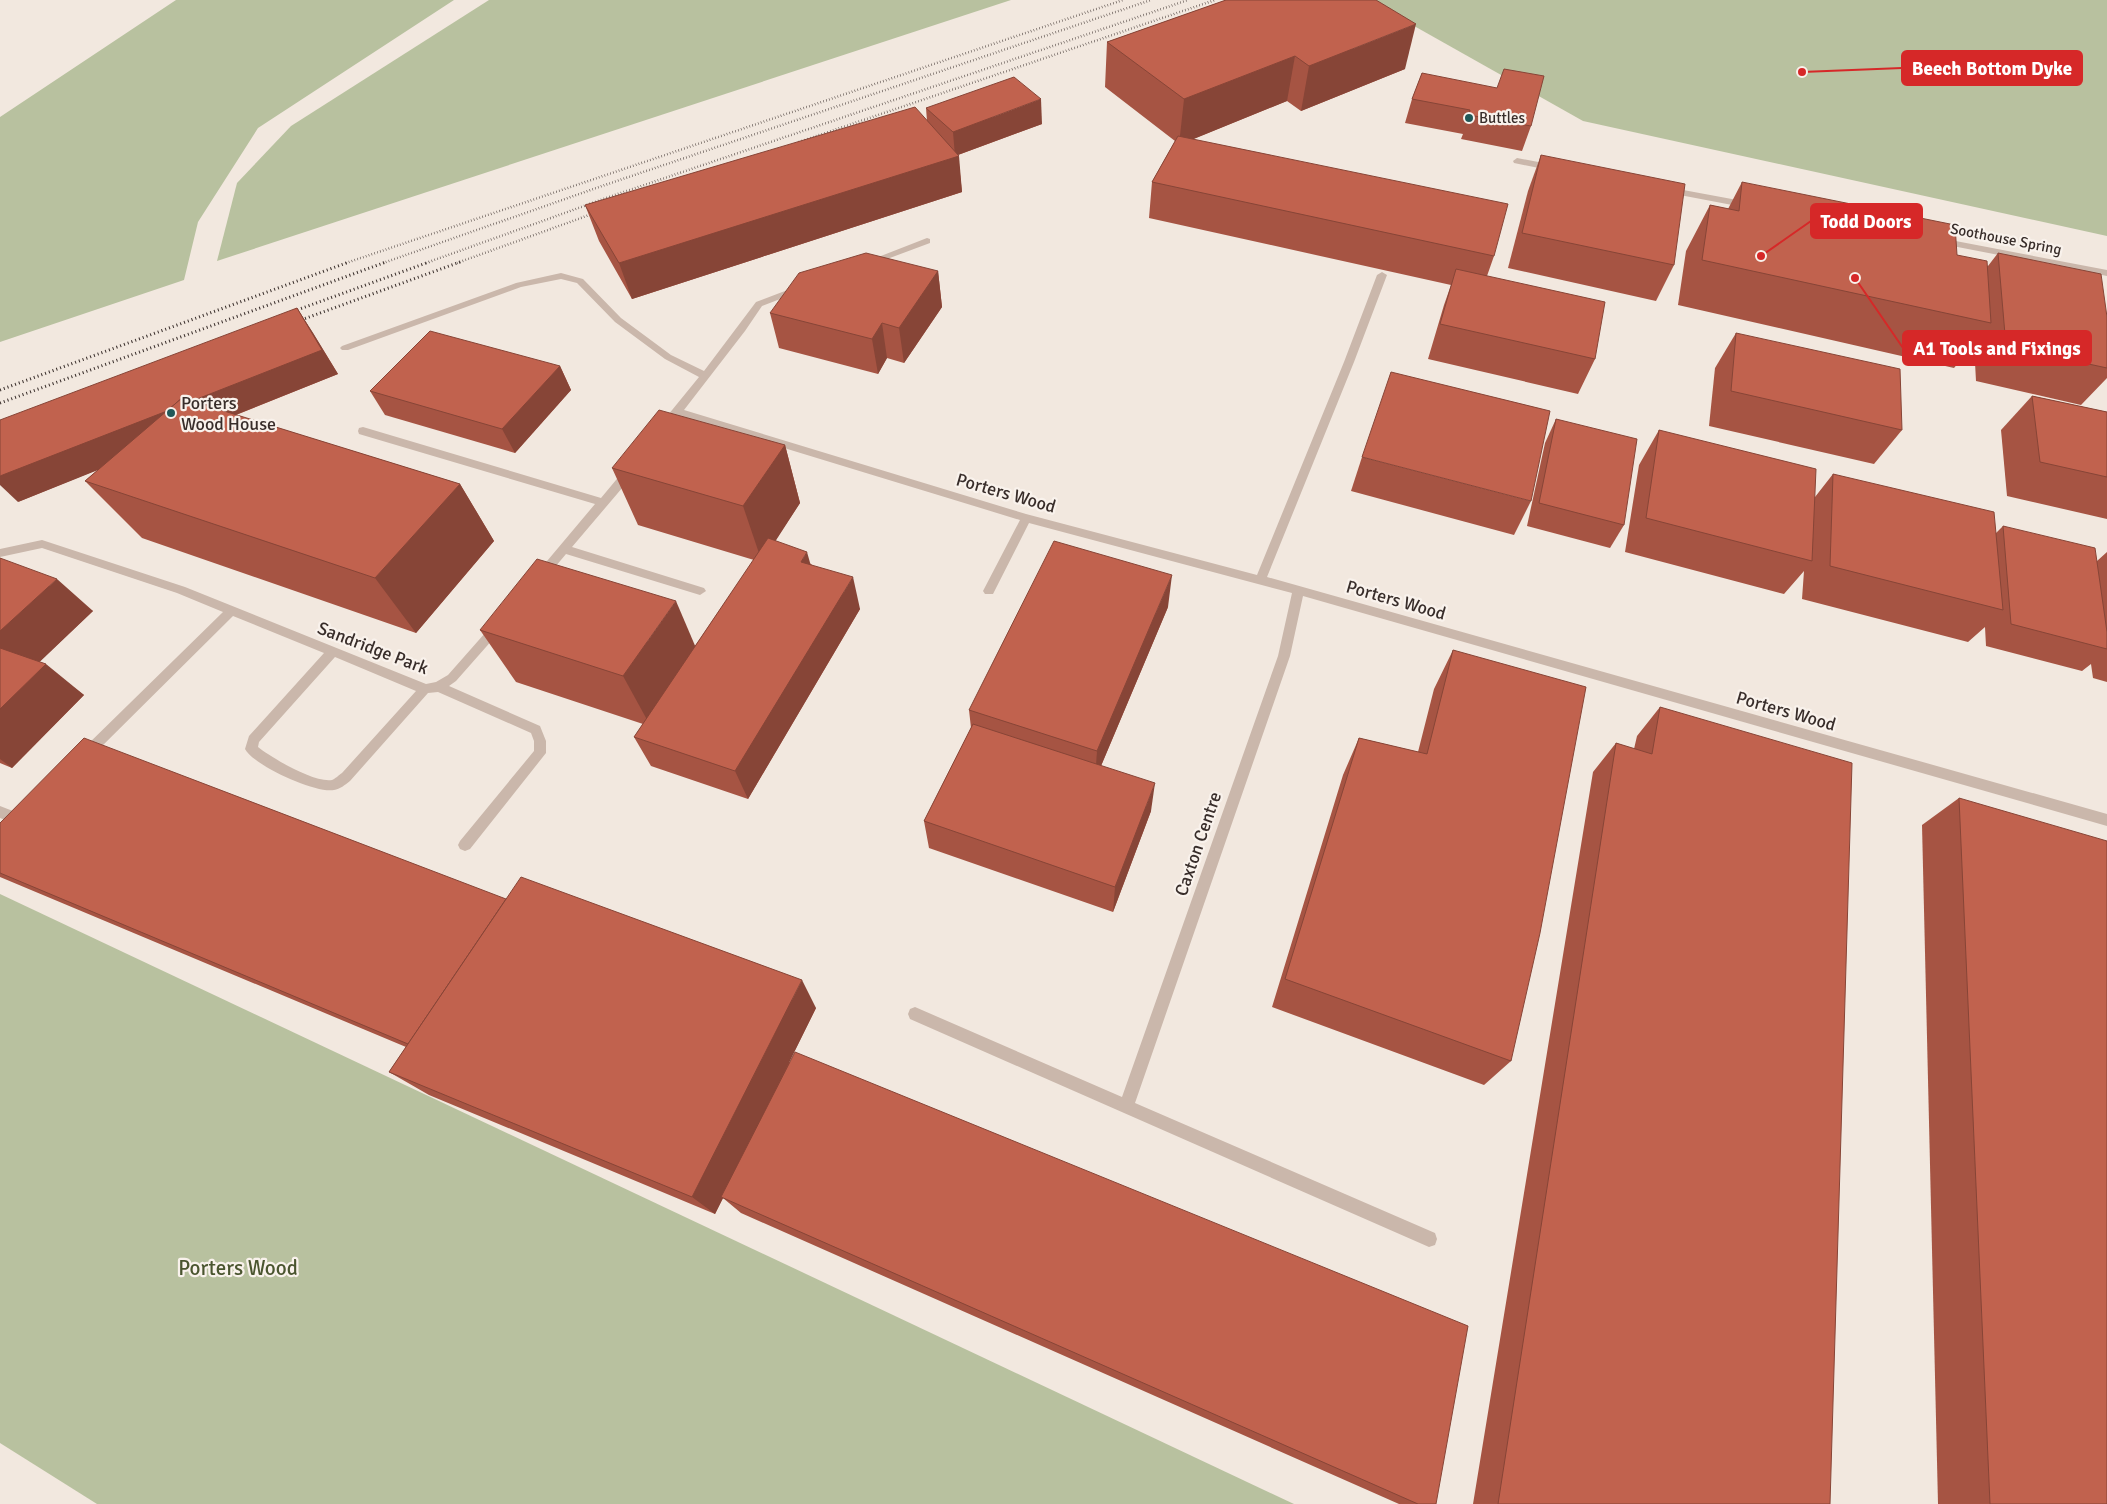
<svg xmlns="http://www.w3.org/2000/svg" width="2107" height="1504" font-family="Signika,sans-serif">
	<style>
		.green { fill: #b8c19f }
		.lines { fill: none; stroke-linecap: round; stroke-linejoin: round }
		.minor { fill: #cab7ab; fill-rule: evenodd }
		.rail-far1 { stroke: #382d2a; stroke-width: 2.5; stroke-dasharray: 0.5 2.5; stroke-linecap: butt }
		.rail { stroke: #382d2a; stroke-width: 3; stroke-dasharray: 1 3; stroke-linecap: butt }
		.wall { fill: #a65443 }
		.shaded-wall { fill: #874537 }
		.building { fill: #c1624e; stroke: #874537 }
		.poi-dot { fill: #215858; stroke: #f9f2ec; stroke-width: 2 }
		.labels { text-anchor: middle; stroke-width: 4.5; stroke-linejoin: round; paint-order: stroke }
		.far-poi-label { font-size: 15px; fill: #382d2a; stroke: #f9f2ec; text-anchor: start }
		.far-street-label { font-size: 15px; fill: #382d2a; stroke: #f9f2ec }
		.poi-label { font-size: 18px; fill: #382d2a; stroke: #f9f2ec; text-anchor: start }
		.street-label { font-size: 18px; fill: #382d2a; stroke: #f9f2ec }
		.near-park-label { font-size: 21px; fill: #4a552f; stroke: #f9f2ec }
		.leader { fill: none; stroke: #d62828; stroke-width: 2 }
		.callout-dot { fill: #d62828; stroke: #f9f2ec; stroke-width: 2 }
		.callout { fill: #d62828; stroke: #d62828; stroke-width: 2 }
		.callout-label { font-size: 19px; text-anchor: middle; font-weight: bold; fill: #fff }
	</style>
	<rect width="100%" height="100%" fill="#f2e8df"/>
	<g class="green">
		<polygon points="176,0 454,0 258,128 198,222 184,280 0,342 0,117"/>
		<polygon points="489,0 1011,0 217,261 237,183 291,126"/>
		<polygon points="1368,0 2107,0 2107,236 1583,121"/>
		<polygon points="0,894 1294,1504 97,1504 0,1443"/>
	</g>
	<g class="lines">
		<g class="minor">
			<polygon points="1517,158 1554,165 1558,168 1554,171 1514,163 1513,161"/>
			<polygon points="1667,187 1748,202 1752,205 1748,208 1664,192 1664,188"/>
			<polygon points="927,238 930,239 930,243 871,265 865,265 863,263"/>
			<polygon points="1940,238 2107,270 2107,276 1937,243 1937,239"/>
			<polygon points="1382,272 1387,275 1354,362 1267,577 2107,814 2107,826 1303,596 1290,656 1135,1103 1435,1233 1437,1239 1435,1245 1429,1247 910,1019 908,1014 910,1009 915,1007 1122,1097 1278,656 1292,593 1029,523 993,594 985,594 983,591 1020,520 679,416 676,421 668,421 668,415 699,377 665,359 615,322 577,283 561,279 521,287 348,350 342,350 340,348 342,346 516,283 561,273 583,279 621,318 671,355 704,371 756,302 798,286 803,289 801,291 762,306 745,331 684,410 1026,514 1257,575 1344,362 1377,275"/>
			<polygon points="363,427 601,498 626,468 634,468 635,471 634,474 572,547 704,588 706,591 700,595 566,554 545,579 537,579 535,576 537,573 595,504 359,434 358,431 359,428"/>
			<path d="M 42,540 L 185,587 L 426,684 L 436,682 L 448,675 L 493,624 L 501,624 L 503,627 L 501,630 L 456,681 L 449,686 L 540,726 L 546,741 L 546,753 L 470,849 L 465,851 L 460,849 L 458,845 L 460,841 L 534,751 L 534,741 L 531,733 L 438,692 L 428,693 L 350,781 C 345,785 340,789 334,790 C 316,794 253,765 245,749 L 249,736 L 324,653 L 233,616 L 90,758 L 86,759 L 82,758 L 80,754 L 82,750 L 223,612 L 177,593 L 42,548 L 0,557 L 0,549 ZM 335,657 L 416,691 L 342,773 C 339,775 335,779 332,780 C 314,783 272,758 258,747 L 259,742 Z"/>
			<polygon points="0,806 18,813 23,811 28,813 29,817 26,824 21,826 0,818"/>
		</g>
		<g class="rail-far1">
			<polyline points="799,142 1215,0"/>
			<polyline points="346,263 1123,0"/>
			<polyline points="383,263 602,186 1151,0"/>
			<polyline points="426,263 609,197 1188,0"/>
			<polyline points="457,263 603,210"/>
		</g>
		<g class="rail">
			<polyline points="286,314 429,262"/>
			<polyline points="290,324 460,262"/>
			<polyline points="0,390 349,262"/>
			<polyline points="0,403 386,262"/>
		</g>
	</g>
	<g class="wall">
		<polygon points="1226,0 1405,69 1301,111 1287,101 1193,139 1494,256 1487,276 1595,359 1578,394 1428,359 1444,305 1451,285 1149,218 1152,182 1175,141 1105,87 1107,42"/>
		<polygon points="1422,73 1531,126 1522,151 1461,139 1463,134 1405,123 1412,99"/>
		<polygon points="926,108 1042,124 958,155 962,192 632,299 599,241 585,205 927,121"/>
		<polygon points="1541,155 1674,265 1656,301 1508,268 1528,191"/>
		<polygon points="1742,182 1957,255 1988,266 1998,253 2107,317 2107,378 2081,405 1976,381 1974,344 1954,368 1678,305 1686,251 1710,205 1728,209"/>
		<polygon points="938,271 942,307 904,363 887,358 878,374 779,348 770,313"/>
		<polygon points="297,308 313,333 338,374 236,415 460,484 494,541 416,633 142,538 85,481 99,469 18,502"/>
		<polygon points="1736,333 1902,430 1874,464 1709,426 1715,368"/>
		<polygon points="560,366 571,390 515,453 385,415 370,391"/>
		<polygon points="2032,396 2107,412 2107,519 2007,496 2001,430"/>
		<polygon points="1556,419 1624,525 1610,548 1527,526 1545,443"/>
		<polygon points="1659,430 1815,497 1833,474 1996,533 2003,526 2097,561 2107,552 2107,682 2093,678 2091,664 2082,671 1986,646 1985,627 1968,642 1802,599 1804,571 1784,594 1625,552 1639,465"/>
		<polygon points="785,445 800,503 775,541 811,564 860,609 748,799 651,766 634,737 643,724 516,682 480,630 695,646 754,560 638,525 612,468"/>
		<polygon points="1362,457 1531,501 1514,535 1351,491"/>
		<polygon points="0,558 93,611 39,662 84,695 12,768 0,763"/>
		<polygon points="1168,607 1101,766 1151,811 1113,912 929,848 924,821 971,728 969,710"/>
		<polygon points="1453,650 1511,1061 1484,1085 1272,1007 1343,775 1359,738 1418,752 1434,689"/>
		<polygon points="1660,707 1830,1504 1473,1504 1593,772 1616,743 1634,749 1637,736"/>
		<polygon points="1959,798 2107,1504 1938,1504 1922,825"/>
		<polygon points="0,823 506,899 816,1008 789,1062 1436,1504 1399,1504 741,1213 723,1198 715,1214 429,1095 389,1072 406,1047 0,877"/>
	</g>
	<g class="shaded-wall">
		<polygon points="1416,24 1405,69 1301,111 1309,66"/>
		<polygon points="1295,56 1287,101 1179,145 1184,99"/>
		<polygon points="1041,99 1042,124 955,156 953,132"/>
		<polygon points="959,156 962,192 632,299 619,263"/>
		<polygon points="938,271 942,307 904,363 899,328"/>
		<polygon points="297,308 313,333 338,374 18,502 0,485 0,476"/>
		<polygon points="882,323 887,358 878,374 872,339"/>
		<polygon points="560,366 571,390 515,453 502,429"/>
		<polygon points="785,445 800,503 762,562 743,506"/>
		<polygon points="460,484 494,541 416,633 375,578"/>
		<polygon points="807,552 816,584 801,562"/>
		<polygon points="1172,575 1168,607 1095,780 1097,751"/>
		<polygon points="853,577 860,609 748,799 735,771"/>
		<polygon points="57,579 93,611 27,674 0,653 0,631"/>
		<polygon points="676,601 699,655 651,727 623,676"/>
		<polygon points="46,664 84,695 12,768 0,759 0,709"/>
		<polygon points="1155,783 1151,811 1113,912 1115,887"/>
		<polygon points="802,980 816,1008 723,1197 721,1197 723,1198 715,1214 692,1197"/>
	</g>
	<g class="building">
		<polygon points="1226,0 1376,0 1416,24 1309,66 1295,56 1184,99 1107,42"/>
		<polygon points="1504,69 1544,76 1531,126 1469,115 1470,110 1412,99 1422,73 1497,88"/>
		<polygon points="1014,77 1041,99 953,132 926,108"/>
		<polygon points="915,107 959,156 619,263 585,205"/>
		<polygon points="1178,136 1508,204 1494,256 1152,182"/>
		<polygon points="1541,155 1685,184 1674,265 1522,233"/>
		<polygon points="1742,182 1955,225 1957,255 1987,261 1991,323 1702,260 1710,205 1739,211"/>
		<polygon points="866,253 938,271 899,328 882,323 872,339 770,313 799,273"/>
		<polygon points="1998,253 2101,274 2107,317 2107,368 2006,346"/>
		<polygon points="1456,269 1605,302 1595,359 1440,324"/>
		<polygon points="297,308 322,350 192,401 182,398 167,411 0,476 0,420"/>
		<polygon points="430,331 560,366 502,429 370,391"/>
		<polygon points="1736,333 1900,369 1902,430 1731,391"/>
		<polygon points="1391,372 1550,411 1531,501 1362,457"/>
		<polygon points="2032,396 2107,412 2107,477 2040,462"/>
		<polygon points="182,398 460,484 375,578 85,481"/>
		<polygon points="659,410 785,445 743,506 612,468"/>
		<polygon points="1556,419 1637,439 1624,525 1539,503"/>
		<polygon points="1659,430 1816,469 1812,561 1646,518"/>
		<polygon points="1833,474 1994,512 2003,610 1830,566"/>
		<polygon points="2003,526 2095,548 2107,632 2107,649 2011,624"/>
		<polygon points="768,538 807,552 801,562 853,577 735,771 634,737"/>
		<polygon points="1054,541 1172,575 1097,751 969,710"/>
		<polygon points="0,558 57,579 0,631"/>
		<polygon points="537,559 676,601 623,676 480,630"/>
		<polygon points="0,648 46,664 0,709"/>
		<polygon points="1453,650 1586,687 1540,933 1511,1061 1285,979 1359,738 1427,754"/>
		<polygon points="1660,707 1852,763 1830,1504 1498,1504 1616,743 1652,754"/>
		<polygon points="973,724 1155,783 1115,887 924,821"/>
		<polygon points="84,738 506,899 408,1044 0,873 0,823"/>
		<polygon points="1959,798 2107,841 2107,1504 1990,1504"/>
		<polygon points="521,877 802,980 692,1197 389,1072"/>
		<polygon points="795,1052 1468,1326 1436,1504 1418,1504 721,1197"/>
	</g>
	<g class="poi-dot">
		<circle cx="1469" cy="118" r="5"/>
		<circle cx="171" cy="413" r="5"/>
	</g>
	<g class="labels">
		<g class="far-poi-label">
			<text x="1479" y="123">Buttles</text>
		</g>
		<g class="far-street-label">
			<text transform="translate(2006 239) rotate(11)" y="5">Soothouse Spring</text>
		</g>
		<g class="poi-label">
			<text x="181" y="409">Porters<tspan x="181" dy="21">Wood House</tspan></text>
		</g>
		<g class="street-label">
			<text transform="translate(1006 493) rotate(16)" y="6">Porters Wood</text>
			<text transform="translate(1396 600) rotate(16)" y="6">Porters Wood</text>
			<text transform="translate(373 648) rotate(21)" y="6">Sandridge Park</text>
			<text transform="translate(1786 711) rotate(16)" y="6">Porters Wood</text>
			<text transform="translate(1198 844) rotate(-71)" y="6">Caxton Centre</text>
		</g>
		<g class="near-park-label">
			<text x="238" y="1275">Porters Wood</text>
		</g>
	</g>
	<path class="leader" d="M1802 72L1902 68M1761 256L1811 221M1855 278L1903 348"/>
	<g class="callout-dot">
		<circle cx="1802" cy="72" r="5"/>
		<circle cx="1761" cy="256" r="5"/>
		<circle cx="1855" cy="278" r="5"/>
	</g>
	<g class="callout">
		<rect x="1902" y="51" width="180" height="34" rx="5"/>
		<rect x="1811" y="204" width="111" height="34" rx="5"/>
		<rect x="1903" y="331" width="188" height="34" rx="5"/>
	</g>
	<g class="callout-label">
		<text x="1992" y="75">Beech Bottom Dyke</text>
		<text x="1866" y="228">Todd Doors</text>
		<text x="1997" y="355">A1 Tools and Fixings</text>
	</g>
</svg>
